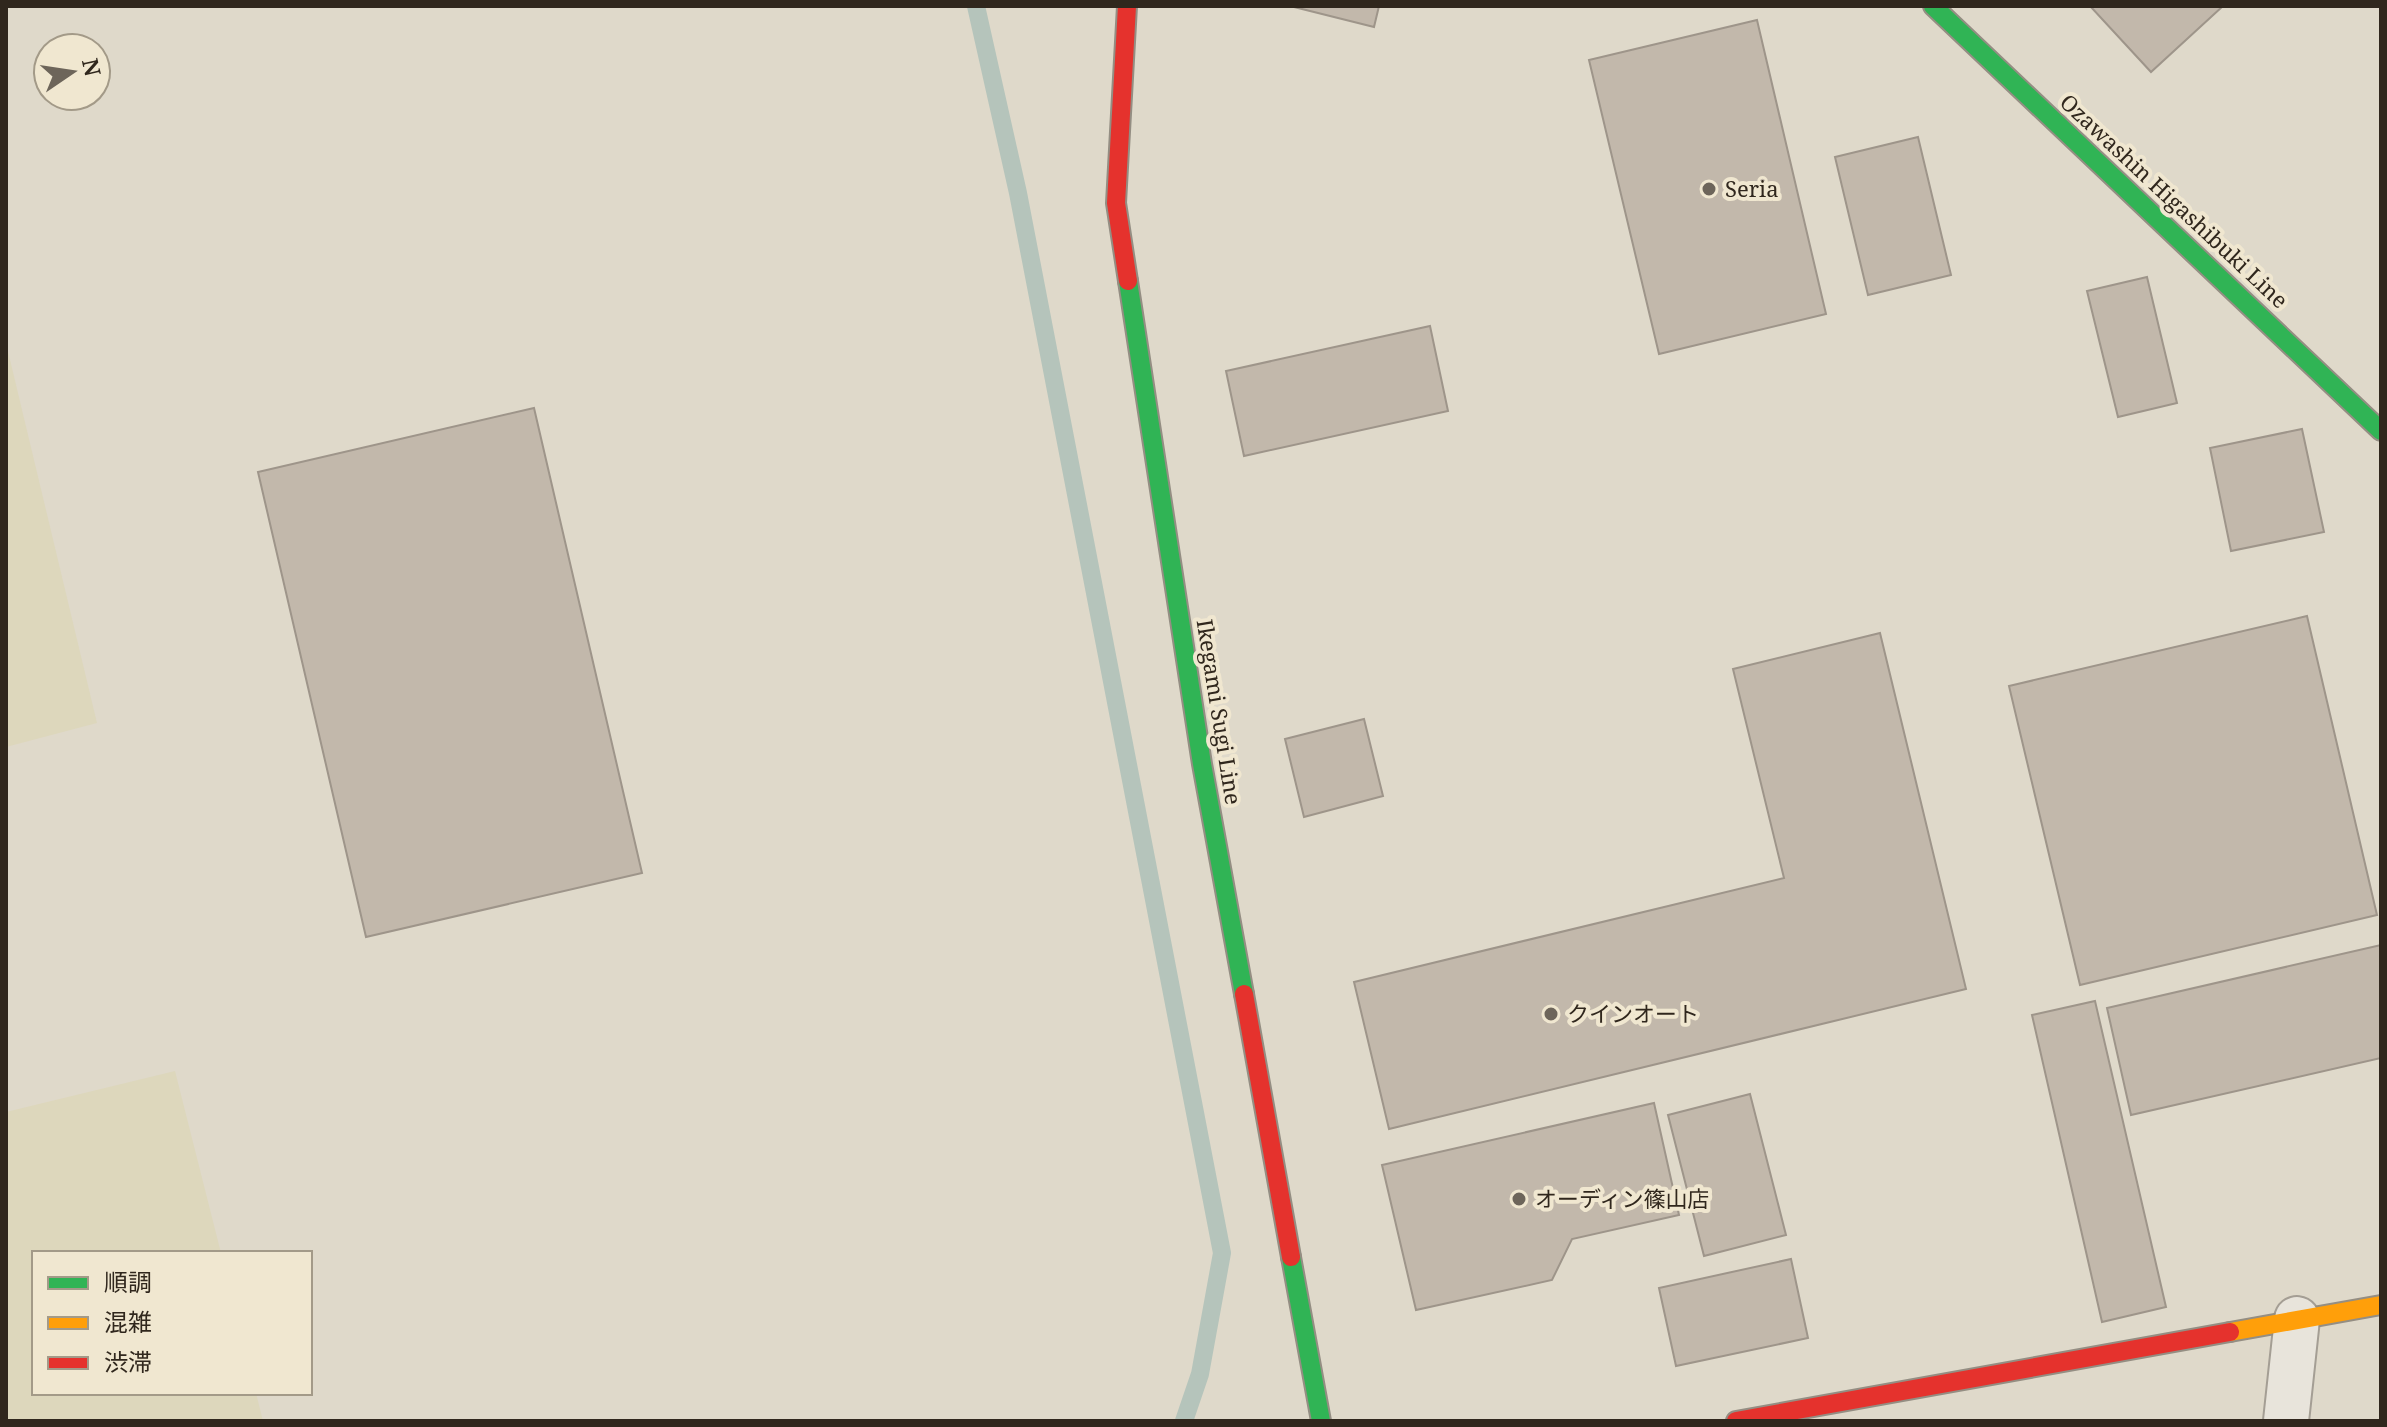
<svg xmlns="http://www.w3.org/2000/svg" width="2387" height="1427" font-family="'Noto Serif','Noto Sans JP',serif">
	<style>
		.farmland { fill: #ddd7bc }
		.lines { fill: none; stroke-linecap: round; stroke-linejoin: round }
		.stream { stroke: #b5c4bb; stroke-width: 18 }
		.building { fill: #c2b8ab; stroke: #9e958a; stroke-width: 2 }
		.street-casing { stroke: #a49e94; stroke-width: 48 }
		.fast-casing { stroke: #948e83; stroke-width: 22 }
		.slow-casing { stroke: #948e83; stroke-width: 22 }
		.jam-casing { stroke: #948e83; stroke-width: 22 }
		.street { stroke: #e8e4db; stroke-width: 44 }
		.fast { stroke: #30b455; stroke-width: 18 }
		.slow { stroke: #ff9f0a; stroke-width: 18 }
		.jam { stroke: #e5322d; stroke-width: 18 }
		.poi-dot { fill: #6d655a; stroke: #f0e7d0; stroke-width: 3 }
		.labels { text-anchor: middle; stroke-width: 8; stroke-linejoin: round; paint-order: stroke }
		.poi-label { font-size: 22px; fill: #30271d; stroke: #f0e7d0; text-anchor: start }
		.street-label { font-size: 22px; fill: #30271d; stroke: #f0e7d0 }
	</style>
	<rect width="100%" height="100%" fill="#dfd9ca"/>
	<g class="farmland">
		<polygon points="6,343 97,723 6,747"/>
		<polygon points="175,1071 221,1253 34,1253 34,1393 256,1393 263,1421 6,1421 6,1112"/>
	</g>
	<g class="lines">
		<polyline class="stream" points="976,6 1018,193 1222,1253 1200,1374 1184,1421"/>
	</g>
	<g class="building">
		<polygon points="1290,6 1379,6 1374,27"/>
		<polygon points="2090,6 2223,6 2151,72"/>
		<polygon points="1757,20 1826,314 1659,354 1589,60"/>
		<polygon points="1918,137 1951,275 1868,295 1835,157"/>
		<polygon points="2147,277 2177,403 2118,417 2087,291"/>
		<polygon points="1430,326 1448,411 1244,456 1226,371"/>
		<polygon points="534,408 642,873 366,937 258,472"/>
		<polygon points="2302,429 2324,532 2231,551 2210,448"/>
		<polygon points="2307,616 2377,915 2080,985 2009,686"/>
		<polygon points="1880,633 1966,989 1389,1129 1354,982 1784,878 1733,669"/>
		<polygon points="1364,719 1383,796 1304,817 1285,739"/>
		<polygon points="2381,945 2381,1058 2131,1115 2107,1008"/>
		<polygon points="2095,1001 2166,1307 2102,1322 2032,1015"/>
		<polygon points="1750,1094 1786,1235 1704,1256 1668,1115"/>
		<polygon points="1654,1103 1679,1215 1572,1239 1552,1280 1416,1310 1382,1165"/>
		<polygon points="1791,1259 1808,1338 1676,1366 1659,1288"/>
	</g>
	<g class="lines">
		<g class="street-casing">
			<polyline id="street" points="2286,1421 2297,1319"/>
		</g>
		<g class="fast-casing">
			<g id="fast">
				<polyline points="1933,6 2381,431"/>
				<polyline points="1128,281 1202,764 1244,994"/>
				<polyline points="1291,1257 1321,1421"/>
			</g>
		</g>
		<g class="slow-casing">
			<polyline id="slow" points="2230,1332 2381,1305"/>
		</g>
		<g class="jam-casing">
			<g id="jam">
				<polyline points="1127,6 1116,203 1128,281"/>
				<polyline points="1244,994 1291,1257"/>
				<polyline points="1736,1421 2230,1332"/>
			</g>
		</g>
		<use href="#street" class="street"/>
		<use href="#fast" class="fast"/>
		<use href="#slow" class="slow"/>
		<use href="#jam" class="jam"/>
	</g>
	<g class="poi-dot">
		<circle cx="1709" cy="189" r="8"/>
		<circle cx="1551" cy="1014" r="8"/>
		<circle cx="1519" cy="1199" r="8"/>
	</g>
	<g class="labels">
		<g class="poi-label">
			<text x="1725" y="197">Seria</text>
			<text x="1567" y="1022">クインオート</text>
			<text x="1535" y="1207">オーディン篠山店</text>
		</g>
		<g class="street-label">
			<text transform="translate(2174 201) rotate(43)" y="8">Ozawashin Higashibuki Line</text>
			<text transform="translate(1219 712) rotate(81)" y="8">Ikegami Sugi Line</text>
		</g>
	</g>
	<rect width="2387" height="1427" fill="none" stroke="#30271d" stroke-width="16"/>
	<rect x="32" y="1251" width="280" height="144" fill="#f0e7d0" stroke="#a39a88" stroke-width="2"/>
	<rect x="48" y="1277" width="40" height="12" fill="#30b455" stroke="#a39a88" stroke-width="2"/>
	<text x="104" y="1291" font-size="24" fill="#30271d">順調</text>
	<rect x="48" y="1317" width="40" height="12" fill="#ff9f0a" stroke="#a39a88" stroke-width="2"/>
	<text x="104" y="1331" font-size="24" fill="#30271d">混雑</text>
	<rect x="48" y="1357" width="40" height="12" fill="#e5322d" stroke="#a39a88" stroke-width="2"/>
	<text x="104" y="1371" font-size="24" fill="#30271d">渋滞</text>
	<g transform="translate(72 72) rotate(77)"><circle r="38" fill="#f0e7d0" stroke="#a39a88" stroke-width="2"/>
	<path d="M0-6L14 30L0 20L-14 30Z" fill="#6d655a"/>
	<text y="-12" font-size="22" font-weight="bold" text-anchor="middle" fill="#30271d">N</text>
	</g>
</svg>
